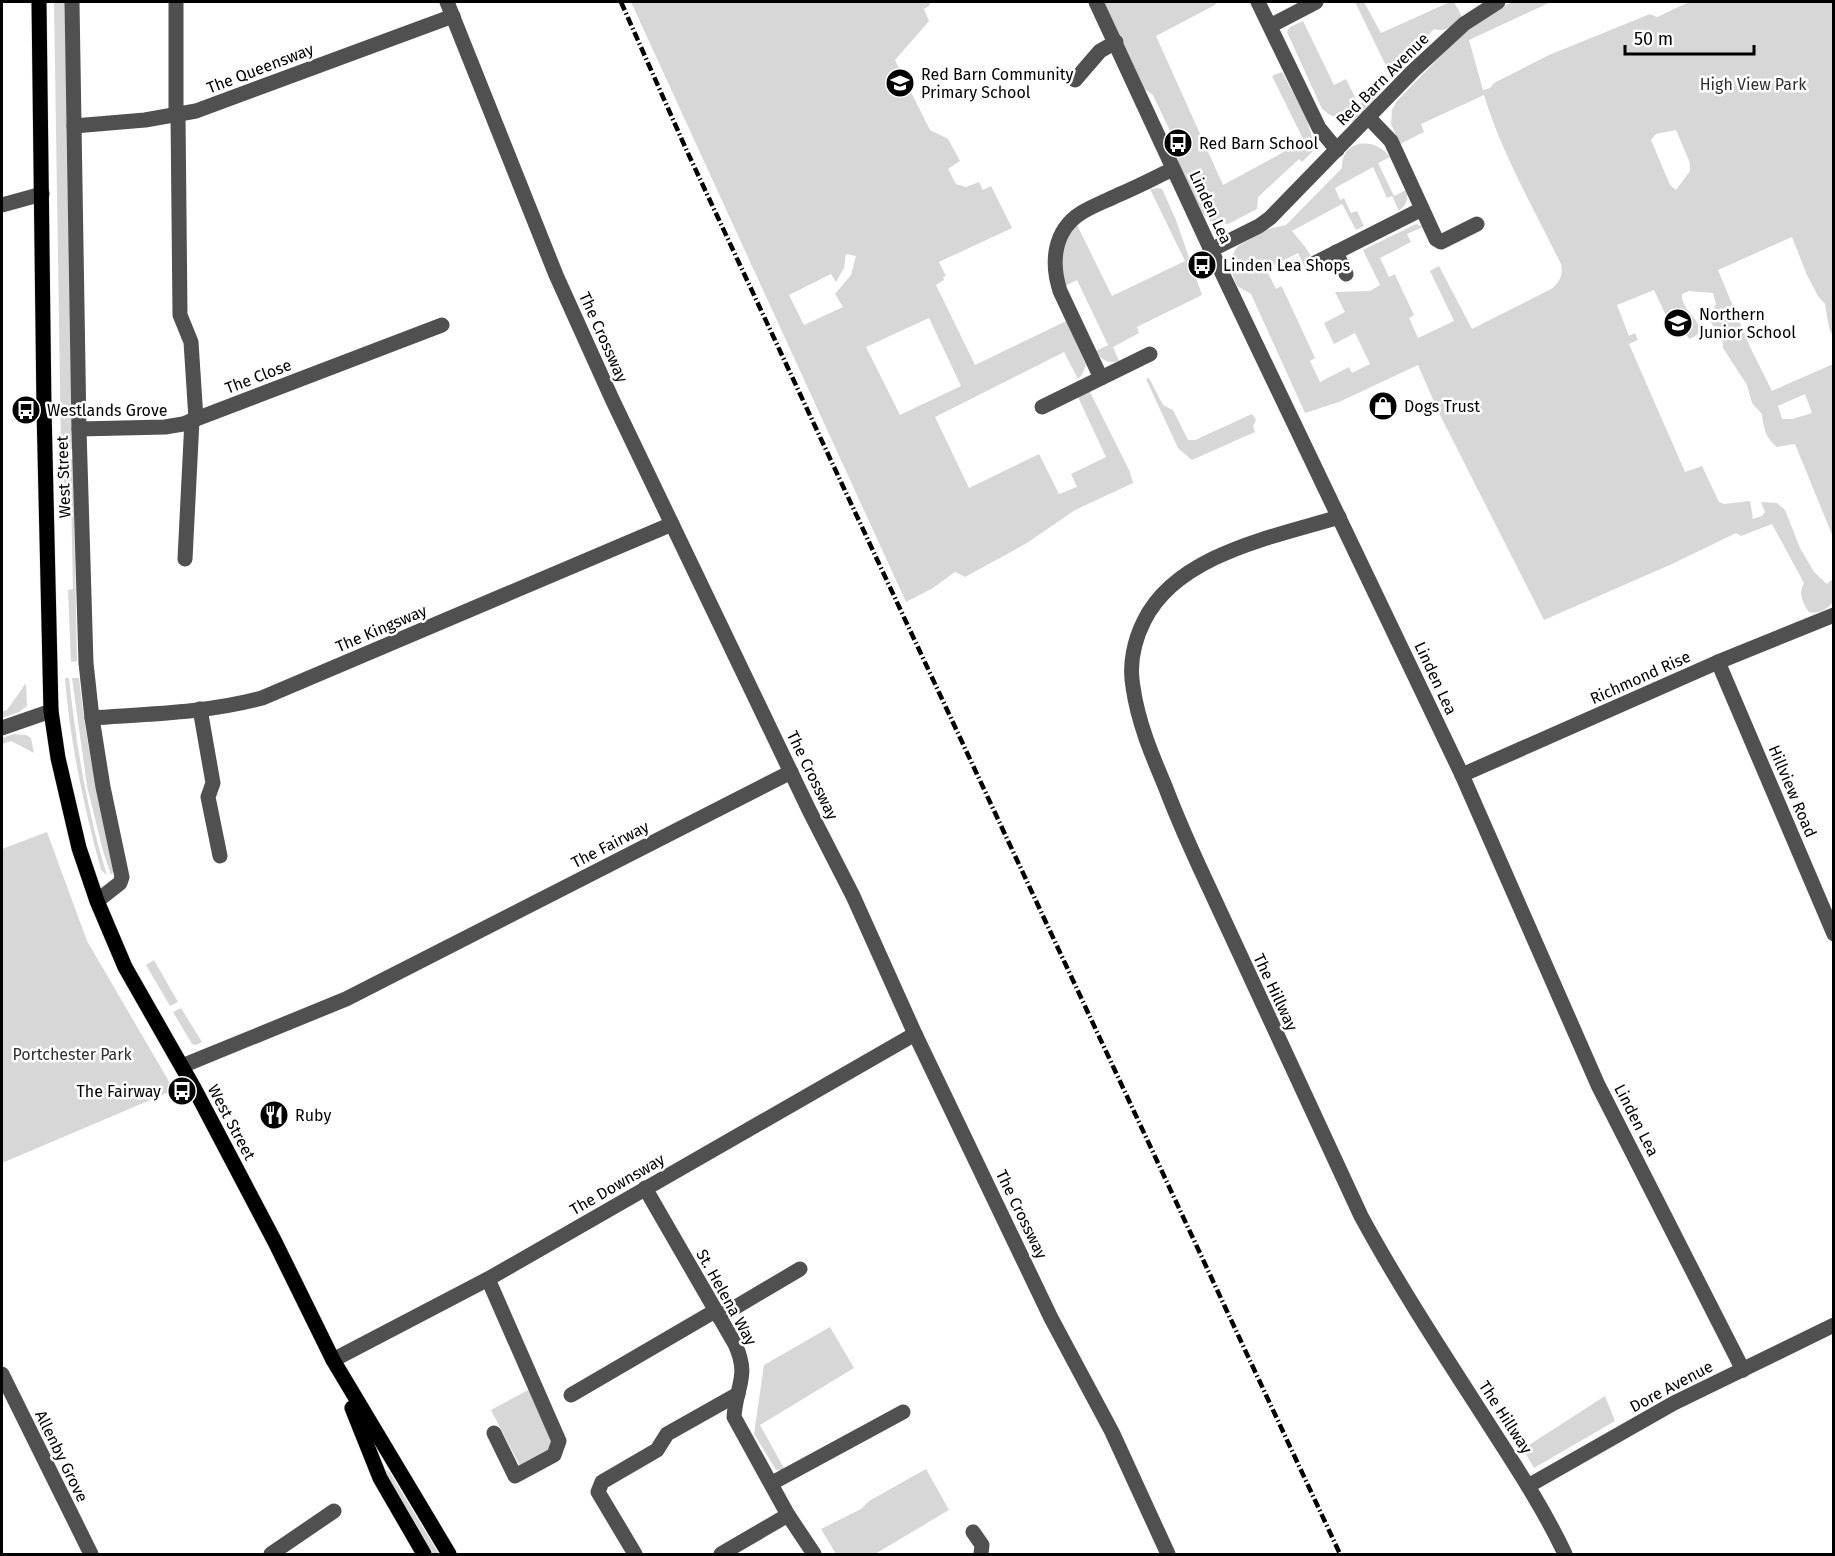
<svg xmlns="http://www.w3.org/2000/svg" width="1835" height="1556" font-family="'Fira Sans',sans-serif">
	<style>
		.green { fill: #d7d7d7; fill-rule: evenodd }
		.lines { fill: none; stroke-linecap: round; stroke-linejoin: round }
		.major-casing { stroke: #dbdbdb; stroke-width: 16 }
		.minor { stroke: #505050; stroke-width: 15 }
		.major { stroke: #000; stroke-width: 15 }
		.rail { stroke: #000; stroke-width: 4.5; stroke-dasharray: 9 3 1.5 3; stroke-linecap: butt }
		.labels { text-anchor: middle; stroke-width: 5; stroke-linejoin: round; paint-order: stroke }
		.street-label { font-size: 16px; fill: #000; stroke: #fff }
		.poi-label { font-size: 16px; fill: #000; stroke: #fff; text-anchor: start }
		.park-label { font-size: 16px; fill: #2e2e2e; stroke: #fff }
	</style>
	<rect width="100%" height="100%" fill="#fff"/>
	<g class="green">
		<polygon points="54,2 66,2 73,449 61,448"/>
		<path d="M 631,2 L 931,2 L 929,6 L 924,9 L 929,21 L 895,60 L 930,130 L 948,139 L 960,161 L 948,169 L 956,184 L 966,187 L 979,182 L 983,190 L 991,186 L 1012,228 L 939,262 L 946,276 L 943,277 L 944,280 L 936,285 L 975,365 L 1066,321 L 1086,365 L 1082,375 L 1078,379 L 1064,352 L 935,417 L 969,488 L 1039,454 L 1059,494 L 1077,487 L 1071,474 L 1106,457 L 1077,395 L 1089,390 L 1130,472 L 1133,483 L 1075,510 L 1027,543 L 965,577 L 955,572 L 933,588 L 906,602 ZM 846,254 L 856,256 L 851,275 L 835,294 L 843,307 L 804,325 L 789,295 L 831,274 L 836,282 L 844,268 ZM 929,318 L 961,386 L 900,415 L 866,347 Z"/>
		<path d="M 1101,2 L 1217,2 L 1215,5 L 1156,36 L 1223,185 L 1304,141 L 1272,76 L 1282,72 C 1293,94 1315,126 1313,151 L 1302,162 L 1299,159 L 1258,197 L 1257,209 L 1228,224 L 1210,221 L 1203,214 L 1178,163 L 1179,150 L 1153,95 L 1140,86 Z"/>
		<path d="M 1355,2 L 1364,2 L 1381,33 L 1450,2 L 1454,2 L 1462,17 C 1452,25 1446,33 1434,29 L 1390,74 Z"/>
		<path d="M 1511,2 L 1551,2 L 1469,40 L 1483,90 L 1490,88 L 1494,83 L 1549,55 L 1650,14 L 1657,17 L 1689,2 L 1833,2 L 1833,336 L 1829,328 L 1825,304 L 1818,296 L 1807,275 L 1792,237 L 1718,270 L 1750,347 L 1772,391 L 1833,364 L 1833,537 L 1795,444 L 1777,447 C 1766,439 1763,427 1762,414 L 1752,403 L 1747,385 L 1723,348 L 1722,333 L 1714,327 L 1708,318 L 1716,304 L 1713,293 L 1689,291 L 1682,294 C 1681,309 1697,316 1700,330 L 1697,335 L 1690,339 L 1674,323 L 1670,324 L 1654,290 L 1617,305 L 1629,336 L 1635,333 L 1638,340 L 1629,344 L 1685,472 L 1702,466 L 1719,502 L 1724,504 L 1750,501 L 1753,519 L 1762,516 L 1765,512 L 1761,502 L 1777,503 L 1785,510 L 1800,548 L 1814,572 L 1827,584 L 1833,579 L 1833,602 C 1826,610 1820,614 1809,612 C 1803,604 1798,593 1804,583 L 1772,524 L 1741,536 L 1736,533 L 1672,564 L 1544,620 L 1439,413 L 1418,365 L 1339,402 L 1305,413 L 1251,294 L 1237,286 C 1231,271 1227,260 1238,246 L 1268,229 L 1286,225 L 1342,168 C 1341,139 1375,136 1390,157 L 1378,163 L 1394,196 L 1406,190 C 1409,199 1406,205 1399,211 L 1392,196 L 1387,198 L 1373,167 L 1335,188 L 1340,200 L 1344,198 L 1351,213 L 1357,211 L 1364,226 L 1356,230 L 1342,204 L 1292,231 L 1306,248 L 1319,269 L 1308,274 L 1298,253 L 1266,269 L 1276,289 L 1281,286 L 1283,289 L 1315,358 L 1310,361 L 1320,382 L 1349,367 L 1352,373 L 1370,364 L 1355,333 L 1334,344 L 1324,323 L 1345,312 L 1335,292 L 1370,291 L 1380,285 L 1363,250 L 1416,224 L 1423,227 L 1407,234 L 1411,242 L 1380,258 L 1389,277 L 1395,274 L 1396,277 L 1414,315 L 1409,318 L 1418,338 L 1454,321 L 1430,271 L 1439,266 L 1472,329 L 1553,288 C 1561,280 1563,274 1561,264 C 1534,209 1501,152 1484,95 L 1421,124 L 1424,132 L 1400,144 L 1391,124 L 1392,110 L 1396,102 L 1460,36 ZM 1676,130 L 1690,163 L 1690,171 L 1676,190 L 1670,185 L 1651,140 L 1656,134 ZM 1805,394 L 1812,413 L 1792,419 L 1782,419 L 1778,406 Z"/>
		<path d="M 1303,21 L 1334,85 L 1346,79 L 1359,105 L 1379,84 C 1376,102 1365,120 1345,124 L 1342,119 L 1330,115 L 1322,109 L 1287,32 L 1290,27 Z"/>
		<path d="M 1158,188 L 1162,189 L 1176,220 L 1202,295 L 1137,327 L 1139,333 L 1113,347 L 1119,361 C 1108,364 1101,360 1096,351 L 1108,345 L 1077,280 L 1065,286 C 1061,261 1059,244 1077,225 L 1112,296 L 1185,261 L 1150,189 Z"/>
		<polygon points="1149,378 1163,405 1173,410 1188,440 1195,440 1252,414 1256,420 1253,426 1255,432 1192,460 1178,448 1146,379"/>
		<polygon points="73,459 77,661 71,662 68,590 73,589 71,494 65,494 63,466 65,460"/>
		<path d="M 65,678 L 69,678 C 76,744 87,811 107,875 L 101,870 C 84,807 70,743 65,678 Z"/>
		<path d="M 72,678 L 79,678 C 86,743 99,805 115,869 L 111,875 L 103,851 L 87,786 Z"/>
		<polygon points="26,683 27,706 19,712 2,718 2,712 7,710"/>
		<polygon points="14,734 26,735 31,738 34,753 11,741 2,744 2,738"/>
		<polygon points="47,832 87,941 174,1090 2,1163 2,849"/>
		<polygon points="154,960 178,1002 170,1006 146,965"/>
		<polygon points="181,1008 202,1042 196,1045 192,1044 173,1012"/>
		<polygon points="830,1327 854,1368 760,1425 785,1470 776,1470 754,1434 764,1365"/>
		<polygon points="530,1389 552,1438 549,1450 520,1466 491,1410"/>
		<polygon points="1605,1396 1615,1421 1534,1468 1523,1449"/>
		<polygon points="926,1469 949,1510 875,1554 836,1554 821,1529 861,1509 869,1501"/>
		<polygon points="385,1470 389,1471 439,1554 433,1554 385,1473"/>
	</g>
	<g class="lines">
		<g class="major-casing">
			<g id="major">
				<polyline points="39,2 44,409 51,711 58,758 79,848 97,901 125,967 194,1088 275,1242 333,1360 449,1554"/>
				<polyline points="352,1408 380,1478 424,1554"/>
			</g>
		</g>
		<g class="minor">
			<polyline points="72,2 79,429 86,663 92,718 103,787 122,877 120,883 97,901"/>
			<polyline points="447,2 556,275 612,399 809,810 853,896 915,1034 1051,1318 1112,1432 1168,1554"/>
			<polyline points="1096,2 1211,250 1462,775 1598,1085 1743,1370"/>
			<polyline points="1258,2 1319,128 1337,150"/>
			<polyline points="1270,26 1316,2"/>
			<polyline points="1075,80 1100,51 1116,42"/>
			<polyline points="178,115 180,315 191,342 196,419"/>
			<polyline points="176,116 176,2"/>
			<polyline points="1368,117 1391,141 1436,239 1441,242 1477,224"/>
			<polyline points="74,126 145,120 196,111 453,16"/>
			<polyline points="2,205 42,194"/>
			<polyline points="1211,250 1259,226 1270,218 1413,71 1464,24 1498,2"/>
			<polyline points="1336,252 1346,274"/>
			<polyline points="1315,263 1422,209"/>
			<path d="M 1101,378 L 1060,291 C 1051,263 1053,231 1081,213 C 1092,206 1106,201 1118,195 C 1137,187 1154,178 1173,169"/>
			<polyline points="1042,407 1150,354"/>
			<polyline points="79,429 165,427 183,424 442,325"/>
			<path d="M 1339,517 C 1274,537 1177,554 1144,621 C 1134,641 1129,665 1133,687 C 1138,722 1151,753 1165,786 C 1179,823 1195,858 1212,894 C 1261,1002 1311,1109 1361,1216 C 1399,1286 1443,1353 1486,1420 C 1514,1464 1543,1507 1565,1554"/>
			<polyline points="185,559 192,420"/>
			<polyline points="1718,662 1834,934"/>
			<polyline points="200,709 213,783 208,797 220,856"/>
			<path d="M 92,718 C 148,714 207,713 262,698 L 672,524"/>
			<polyline points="2,728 51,711"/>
			<polyline points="1462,775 1718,662 1834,615"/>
			<polyline points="182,1066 346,999 791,772"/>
			<path d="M 645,1188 L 735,1344 C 750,1377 736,1385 734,1417 L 788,1515 L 814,1554"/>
			<polyline points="488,1279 559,1441 554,1455 515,1476 494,1433"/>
			<polyline points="719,1317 800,1269"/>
			<polyline points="333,1360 488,1279 915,1034"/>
			<polyline points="2,1374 91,1554"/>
			<polyline points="571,1395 715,1311"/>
			<polyline points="772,1483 903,1412"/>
			<polyline points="1528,1486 1674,1403 1834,1325"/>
			<polyline points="973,1532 982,1545 981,1554"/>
			<polyline points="271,1554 334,1511"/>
			<polyline points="635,1554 598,1492 602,1482 657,1450 667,1434 738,1394"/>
			<polyline points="721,1554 788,1515"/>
		</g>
		<use href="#major" class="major"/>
		<polyline class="rail" points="621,2 686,149 1340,1554"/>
	</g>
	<defs>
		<g id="school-disc" transform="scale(1.5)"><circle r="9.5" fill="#000" stroke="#fff"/><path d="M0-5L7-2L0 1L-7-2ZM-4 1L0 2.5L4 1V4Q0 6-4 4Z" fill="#fff"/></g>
		<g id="bus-disc" transform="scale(1.5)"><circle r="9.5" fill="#000" stroke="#fff"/><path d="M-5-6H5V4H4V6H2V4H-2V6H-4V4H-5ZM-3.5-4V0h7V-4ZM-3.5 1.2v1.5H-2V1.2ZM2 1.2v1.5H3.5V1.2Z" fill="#fff"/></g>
		<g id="shop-disc" transform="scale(1.5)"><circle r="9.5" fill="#000" stroke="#fff"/><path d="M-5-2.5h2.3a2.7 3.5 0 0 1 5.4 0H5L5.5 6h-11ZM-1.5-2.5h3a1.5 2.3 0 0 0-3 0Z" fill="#fff"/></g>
		<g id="restaurant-disc" transform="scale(1.5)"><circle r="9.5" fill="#000" stroke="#fff"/><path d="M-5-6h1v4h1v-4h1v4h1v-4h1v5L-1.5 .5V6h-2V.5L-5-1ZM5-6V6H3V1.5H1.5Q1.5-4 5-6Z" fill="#fff"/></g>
	</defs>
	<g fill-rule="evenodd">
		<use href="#school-disc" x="900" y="83"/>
		<use href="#bus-disc" x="1178" y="143"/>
		<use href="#bus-disc" x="1202" y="265"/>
		<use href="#school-disc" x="1678" y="323"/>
		<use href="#shop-disc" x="1383" y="406"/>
		<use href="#bus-disc" x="26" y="410"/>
		<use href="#bus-disc" x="182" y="1091"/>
		<use href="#restaurant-disc" x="274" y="1115"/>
	</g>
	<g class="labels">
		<g class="street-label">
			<text transform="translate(260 68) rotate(-21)" y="6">The Queensway</text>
			<text transform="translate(1382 79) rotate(-45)" y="6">Red Barn Avenue</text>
			<text transform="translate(1211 207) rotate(65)" y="6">Linden Lea</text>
			<text transform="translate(604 337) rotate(66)" y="6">The Crossway</text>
			<text transform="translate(258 376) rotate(-21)" y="6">The Close</text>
			<text transform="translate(63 477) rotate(-92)" y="6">West Street</text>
			<text transform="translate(381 628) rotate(-23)" y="6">The Kingsway</text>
			<text transform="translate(1640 677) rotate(-24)" y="6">Richmond Rise</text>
			<text transform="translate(1436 678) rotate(65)" y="6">Linden Lea</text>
			<text transform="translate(813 775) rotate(64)" y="6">The Crossway</text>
			<text transform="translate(1793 791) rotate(67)" y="6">Hillview Road</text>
			<text transform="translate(610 844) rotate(-27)" y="6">The Fairway</text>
			<text transform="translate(1276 992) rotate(65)" y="6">The Hillway</text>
			<text transform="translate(1637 1120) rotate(63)" y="6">Linden Lea</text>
			<text transform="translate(232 1122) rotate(62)" y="6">West Street</text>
			<text transform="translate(617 1184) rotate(-30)" y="6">The Downsway</text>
			<text transform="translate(1022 1214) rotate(64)" y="6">The Crossway</text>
			<text transform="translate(727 1297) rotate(61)" y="6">St. Helena Way</text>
			<text transform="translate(1671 1386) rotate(-28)" y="6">Dore Avenue</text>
			<text transform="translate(1506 1417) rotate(57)" y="6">The Hillway</text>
			<text transform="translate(62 1456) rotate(64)" y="6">Allenby Grove</text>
		</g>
		<g class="poi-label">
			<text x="921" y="80">Red Barn Community<tspan x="921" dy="18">Primary School</tspan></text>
			<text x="1199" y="149">Red Barn School</text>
			<text x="1223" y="271">Linden Lea Shops</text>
			<text x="1699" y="320">Northern<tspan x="1699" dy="18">Junior School</tspan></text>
			<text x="1404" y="412">Dogs Trust</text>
			<text x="47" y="416">Westlands Grove</text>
			<text x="161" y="1097" text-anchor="end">The Fairway</text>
			<text x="295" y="1121">Ruby</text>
		</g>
		<g class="park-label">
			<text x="1753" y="90">High View Park</text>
			<text x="72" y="1060">Portchester Park</text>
		</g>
	</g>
	<rect width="1835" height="1556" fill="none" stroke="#000000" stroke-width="6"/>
	<path d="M1625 45v9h129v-9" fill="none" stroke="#000000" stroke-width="3"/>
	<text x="1634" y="45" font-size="18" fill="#000000" stroke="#ffffff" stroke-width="4.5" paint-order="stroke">50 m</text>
</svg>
